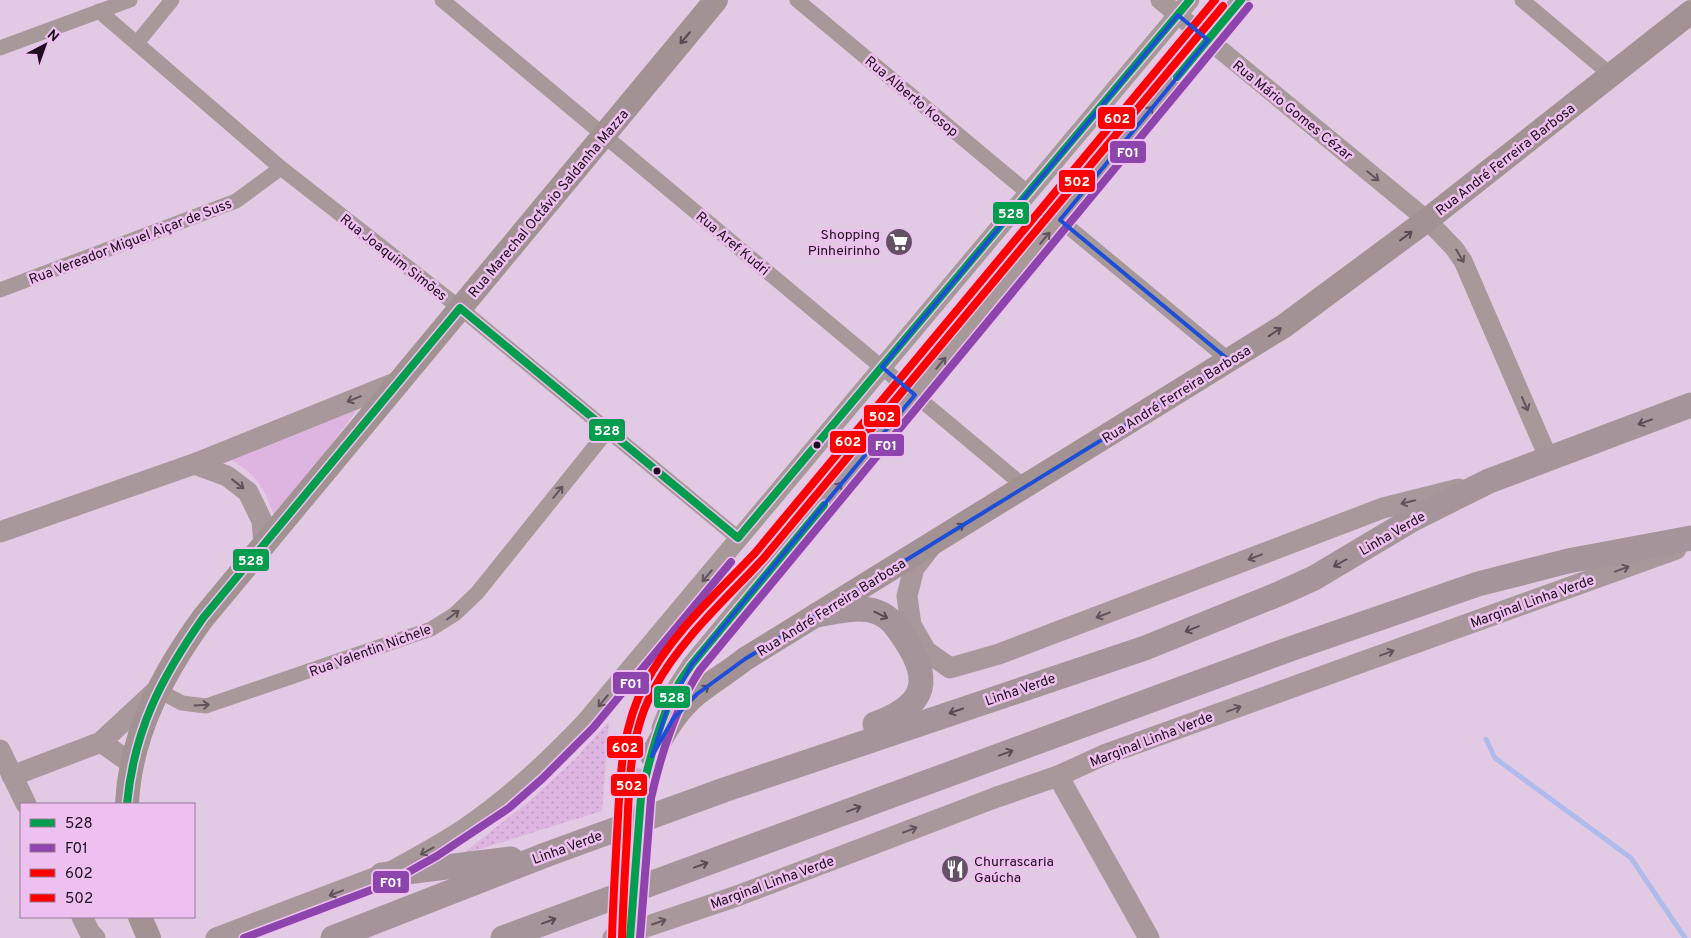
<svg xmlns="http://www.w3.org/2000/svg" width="1691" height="938" font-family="Overpass,sans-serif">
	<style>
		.grass { fill: url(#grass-dots) }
		.park { fill: #deb5e0 }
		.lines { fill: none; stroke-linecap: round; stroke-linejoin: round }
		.stream { stroke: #aebbec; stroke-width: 5 }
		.primary-tunnel { stroke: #c5aec6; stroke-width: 24; stroke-dasharray: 24 12; stroke-linecap: butt }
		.minor { stroke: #a79999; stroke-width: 15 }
		.tertiary { stroke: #a79999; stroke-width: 19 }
		.secondary { stroke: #a8979b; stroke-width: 21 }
		.primary { stroke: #a29294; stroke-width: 24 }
		.trunk { stroke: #a59499; stroke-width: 25 }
		.bus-1-casing { stroke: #edc0ef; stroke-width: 11 }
		.bus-2-casing { stroke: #edc0ef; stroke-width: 11 }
		.bus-3-casing { stroke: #edc0ef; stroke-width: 11 }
		.bus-4-casing { stroke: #edc0ef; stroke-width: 11 }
		.bus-1 { stroke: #029e4e; stroke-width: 8 }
		.bus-2 { stroke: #8e44ad; stroke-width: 8 }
		.bus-3 { stroke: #f00; stroke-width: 8 }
		.bus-4 { stroke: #f00; stroke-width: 8 }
		.oneway { stroke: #594954 }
		.oneway2 { stroke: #62545c }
		.oneway3 { stroke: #63525d }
		.oneway4 { stroke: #5b4a56 }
		.marked { fill: none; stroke: #1d4ed8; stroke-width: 4; stroke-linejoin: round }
		.bus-dot { fill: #1e0e1f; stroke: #edc0ef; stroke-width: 2 }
		.labels { text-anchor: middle; stroke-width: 5; stroke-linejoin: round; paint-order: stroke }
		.street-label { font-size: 14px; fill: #1e0e1f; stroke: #edc0ef }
		.poi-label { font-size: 14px; fill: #1e0e1f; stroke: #edc0ef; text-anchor: end }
		.line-badge { stroke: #edc0ef; stroke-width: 2 }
		.badge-label { font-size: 14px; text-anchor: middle; font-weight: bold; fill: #fff }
	</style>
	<defs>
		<pattern id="grass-dots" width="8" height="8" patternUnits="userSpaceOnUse" patternTransform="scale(1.25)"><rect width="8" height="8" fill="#deb5e0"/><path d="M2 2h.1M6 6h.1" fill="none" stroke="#be9ac0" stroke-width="1.8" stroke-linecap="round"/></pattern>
	</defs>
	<rect width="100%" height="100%" fill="#e3cae4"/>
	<polygon class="grass" points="609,721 602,811 461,855 533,798 577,757"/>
	<path class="park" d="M 357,410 L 275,519 C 266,491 258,475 231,460 Z"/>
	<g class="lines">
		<polyline class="stream" points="1486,739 1495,758 1631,858 1685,938"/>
		<polyline class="primary-tunnel" points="630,938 641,797 646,774 652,756"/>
		<g class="minor">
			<polyline points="442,0 1025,487"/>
			<polyline points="797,0 1027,192"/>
			<polyline points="1522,0 1611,75"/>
			<polyline points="99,11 281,168 460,308 738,538"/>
			<polyline points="137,43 172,0"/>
			<polyline points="0,48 130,0"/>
			<polyline points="1060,220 1230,361"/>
			<polyline points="0,290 236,201 281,168"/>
			<polyline points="157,690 182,703 206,706 431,629 455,614 477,593 608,430"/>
		</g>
		<g class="tertiary">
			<polyline points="1160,0 1427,220 1454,248 1463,261 1548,457"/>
			<polyline points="661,728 677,687 692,664 1241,0"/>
			<path d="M 390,871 C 416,857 442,843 467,826 C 511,796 549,760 585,722 L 1190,0"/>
		</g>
		<g class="secondary">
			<polyline points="194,464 227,476 248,492 262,521 264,545"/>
			<polyline points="0,532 194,464 400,381"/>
			<polyline points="932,545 914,568 907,596 911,625 926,651 950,668 999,654 1383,508 1459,489"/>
			<polyline points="101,742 132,764"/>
			<polyline points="0,750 26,804"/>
			<polyline points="12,776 101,742 157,690"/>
			<polyline points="1058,776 1149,938"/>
			<polyline points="82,917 90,933 95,938"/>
			<polyline points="216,938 382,875"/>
			<polyline points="613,938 737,896 997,797 1058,776 1104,755 1676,549"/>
		</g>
		<g class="primary">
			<path d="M 652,756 C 664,732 677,710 698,693 C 713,681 730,671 745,659 L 1284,326 L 1427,220 L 1691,12"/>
			<path d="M 127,804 C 130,735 163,673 203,618 L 716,0"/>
			<polyline points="140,917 149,938"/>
		</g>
		<g class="trunk">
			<path d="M 817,615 C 836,612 858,605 877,612 C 891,617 898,629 906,641 C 935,685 921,707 875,724"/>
			<polyline points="382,875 511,859"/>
			<polyline points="333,938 548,854 724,790 1145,648 1281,593 1314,578 1413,519 1489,481 1691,405"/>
			<polyline points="503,938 1290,649 1478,584 1568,561 1691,538"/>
		</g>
		<g class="bus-1-casing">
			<g id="bus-1">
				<polyline points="1177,77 1241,0"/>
				<path d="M 127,804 C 134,730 161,678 203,618 L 460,308 L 738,538 L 1190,0"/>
				<path d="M 630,938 L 641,797 C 648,764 661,716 677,687 C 681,679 687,671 692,664 L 824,505"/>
			</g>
		</g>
		<g class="bus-2-casing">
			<g id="bus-2">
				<polyline points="244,938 387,884 437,856 509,808 542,779 593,728 731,562"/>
				<path d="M 640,938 L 651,798 C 661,754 675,708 700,670 L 1249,6"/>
			</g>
		</g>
		<g class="bus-3-casing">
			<path id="bus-3" d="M 612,938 C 613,904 615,870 617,835 C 620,784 620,730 645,684 C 672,633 716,594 755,553 L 1215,0"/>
		</g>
		<g class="bus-4-casing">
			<path id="bus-4" d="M 622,938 C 623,904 625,870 627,835 C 629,785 629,732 655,687 C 682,638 725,600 763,559 L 1223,6"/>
		</g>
		<use href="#bus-1" class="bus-1"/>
		<use href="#bus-2" class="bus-2"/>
		<use href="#bus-3" class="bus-3"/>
		<use href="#bus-4" class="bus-4"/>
	</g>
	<defs><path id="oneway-shaft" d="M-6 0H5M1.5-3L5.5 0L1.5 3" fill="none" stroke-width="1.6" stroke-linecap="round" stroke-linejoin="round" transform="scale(1.25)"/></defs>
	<g class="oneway">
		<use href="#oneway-shaft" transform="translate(685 38) rotate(130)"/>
		<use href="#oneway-shaft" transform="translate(1406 236) rotate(-37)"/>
		<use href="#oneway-shaft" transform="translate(1275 332) rotate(-34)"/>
		<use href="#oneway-shaft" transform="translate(958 528) rotate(-32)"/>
		<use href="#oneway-shaft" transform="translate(703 690) rotate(-36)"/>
	</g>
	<g class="oneway2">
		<use href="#oneway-shaft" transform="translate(1148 112) rotate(-51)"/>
		<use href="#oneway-shaft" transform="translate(1373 176) rotate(39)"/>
		<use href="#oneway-shaft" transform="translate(1045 238) rotate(-50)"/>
		<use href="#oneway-shaft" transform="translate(1460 256) rotate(59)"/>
		<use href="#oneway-shaft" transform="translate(941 363) rotate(-50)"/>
		<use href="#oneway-shaft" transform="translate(1525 404) rotate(66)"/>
		<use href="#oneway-shaft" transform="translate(837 488) rotate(-50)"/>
		<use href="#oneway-shaft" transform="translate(558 492) rotate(-51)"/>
		<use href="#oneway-shaft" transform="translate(707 576) rotate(130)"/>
		<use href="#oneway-shaft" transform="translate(453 615) rotate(-37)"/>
		<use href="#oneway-shaft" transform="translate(603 701) rotate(130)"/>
		<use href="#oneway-shaft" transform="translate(202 705) rotate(-3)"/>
		<use href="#oneway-shaft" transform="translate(427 851) rotate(151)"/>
	</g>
	<g class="oneway3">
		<use href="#oneway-shaft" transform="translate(354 399) rotate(158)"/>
		<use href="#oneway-shaft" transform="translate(238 484) rotate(38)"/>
		<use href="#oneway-shaft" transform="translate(1408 502) rotate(166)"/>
		<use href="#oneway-shaft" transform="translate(1255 557) rotate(159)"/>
		<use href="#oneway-shaft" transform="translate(1622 569) rotate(-20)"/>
		<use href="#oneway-shaft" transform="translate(1103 615) rotate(159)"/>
		<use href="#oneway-shaft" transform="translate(1387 653) rotate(-20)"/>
		<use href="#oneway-shaft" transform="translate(1234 709) rotate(-20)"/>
		<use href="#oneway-shaft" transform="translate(910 830) rotate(-21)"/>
		<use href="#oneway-shaft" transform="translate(336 893) rotate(159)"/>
		<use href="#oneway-shaft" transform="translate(659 922) rotate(-19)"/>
	</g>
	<g class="oneway4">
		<use href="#oneway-shaft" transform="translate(1645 422) rotate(160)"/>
		<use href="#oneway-shaft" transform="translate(1340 563) rotate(150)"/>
		<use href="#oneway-shaft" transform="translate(881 615) rotate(26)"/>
		<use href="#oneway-shaft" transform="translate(1192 629) rotate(158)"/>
		<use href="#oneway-shaft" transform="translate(956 711) rotate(161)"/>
		<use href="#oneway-shaft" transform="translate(1006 753) rotate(-20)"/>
		<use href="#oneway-shaft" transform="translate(854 809) rotate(-20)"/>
		<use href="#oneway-shaft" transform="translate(701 865) rotate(-20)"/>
		<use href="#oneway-shaft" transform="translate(549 921) rotate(-20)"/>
	</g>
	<path class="marked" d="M 1178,15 L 1208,40 L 1060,220 L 1230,361 L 745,659 L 697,694 L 673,719 L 652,756 L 667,710 L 692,664 L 915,395 L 882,367 Z"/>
	<defs>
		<g id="supermarket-disc" transform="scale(1.4375)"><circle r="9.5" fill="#635064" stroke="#edc0ef"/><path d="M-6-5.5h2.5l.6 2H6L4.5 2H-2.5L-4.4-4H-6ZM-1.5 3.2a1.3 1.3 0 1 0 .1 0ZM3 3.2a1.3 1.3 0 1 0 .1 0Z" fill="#fff"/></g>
		<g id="restaurant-disc" transform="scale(1.4375)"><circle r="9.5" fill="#635064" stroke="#edc0ef"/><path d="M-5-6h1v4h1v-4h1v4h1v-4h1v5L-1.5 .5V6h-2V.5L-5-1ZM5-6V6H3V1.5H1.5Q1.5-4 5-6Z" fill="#fff"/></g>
	</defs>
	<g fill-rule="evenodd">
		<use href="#supermarket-disc" x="899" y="242"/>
		<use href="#restaurant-disc" x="955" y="869"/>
	</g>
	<g class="bus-dot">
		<circle cx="817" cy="445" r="4.5"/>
		<circle cx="657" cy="471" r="4.5"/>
	</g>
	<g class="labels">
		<g class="street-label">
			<text transform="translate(912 96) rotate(40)" y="5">Rua Alberto Kosop</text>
			<text transform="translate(1293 110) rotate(39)" y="5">Rua Mário Gomes Cézar</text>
			<text transform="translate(1505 159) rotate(-38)" y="5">Rua André Ferreira Barbosa</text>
			<text transform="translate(548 203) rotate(-50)" y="5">Rua Marechal Octávio Saldanha Mazza</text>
			<text transform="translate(130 241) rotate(-21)" y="5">Rua Vereador Miguel Aiçar de Suss</text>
			<text transform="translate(733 243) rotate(40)" y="5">Rua Aref Kudri</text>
			<text transform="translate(394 257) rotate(38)" y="5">Rua Joaquim Simões</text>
			<text transform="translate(1176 394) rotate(-32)" y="5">Rua André Ferreira Barbosa</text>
			<text transform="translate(1392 533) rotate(-30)" y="5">Linha Verde</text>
			<text transform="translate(1532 601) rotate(-20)" y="5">Marginal Linha Verde</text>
			<text transform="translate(831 607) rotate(-32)" y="5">Rua André Ferreira Barbosa</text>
			<text transform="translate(370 650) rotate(-20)" y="5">Rua Valentin Nichele</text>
			<text transform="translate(1020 689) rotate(-19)" y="5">Linha Verde</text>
			<text transform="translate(1151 739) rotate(-21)" y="5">Marginal Linha Verde</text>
			<text transform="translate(567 847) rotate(-20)" y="5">Linha Verde</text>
			<text transform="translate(772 882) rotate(-20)" y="5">Marginal Linha Verde</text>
		</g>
		<g class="poi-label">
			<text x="880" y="239">Shopping<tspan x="880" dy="16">Pinheirinho</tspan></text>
			<text x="974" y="866" text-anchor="start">Churrascaria<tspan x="974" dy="16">Gaúcha</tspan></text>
		</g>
	</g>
	<g class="line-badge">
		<rect x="1097" y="106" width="39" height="24" rx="5" fill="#f00"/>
		<rect x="1109" y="140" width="38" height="24" rx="5" fill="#8e44ad"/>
		<rect x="1058" y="169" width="38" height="24" rx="5" fill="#f00"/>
		<rect x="992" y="201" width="38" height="24" rx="5" fill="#029e4e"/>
		<rect x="863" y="404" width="38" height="24" rx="5" fill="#f00"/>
		<rect x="588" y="418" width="38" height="24" rx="5" fill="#029e4e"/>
		<rect x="829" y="430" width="38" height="24" rx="5" fill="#f00"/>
		<rect x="867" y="433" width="38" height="24" rx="5" fill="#8e44ad"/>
		<rect x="232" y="548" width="38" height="24" rx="5" fill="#029e4e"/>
		<rect x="612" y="671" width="38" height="24" rx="5" fill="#8e44ad"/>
		<rect x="653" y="685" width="38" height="24" rx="5" fill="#029e4e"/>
		<rect x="606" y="735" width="38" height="24" rx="5" fill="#f00"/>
		<rect x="610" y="773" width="38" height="24" rx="5" fill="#f00"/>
		<rect x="372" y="870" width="38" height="24" rx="5" fill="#8e44ad"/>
	</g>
	<g class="badge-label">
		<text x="1117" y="123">602</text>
		<text x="1128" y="157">F01</text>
		<text x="1077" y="186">502</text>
		<text x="1011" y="218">528</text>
		<text x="882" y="421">502</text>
		<text x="607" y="435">528</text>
		<text x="848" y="446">602</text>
		<text x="886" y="450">F01</text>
		<text x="251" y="565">528</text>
		<text x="631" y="688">F01</text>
		<text x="672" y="702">528</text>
		<text x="625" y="752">602</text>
		<text x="629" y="790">502</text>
		<text x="391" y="887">F01</text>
	</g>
	<rect x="20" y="803" width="175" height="115" fill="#edc0ef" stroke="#9a799c"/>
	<rect x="30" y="819" width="25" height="8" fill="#029e4e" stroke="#9a799c"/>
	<text x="65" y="828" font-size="15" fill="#1e0e1f">528</text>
	<rect x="30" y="844" width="25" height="8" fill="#8e44ad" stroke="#9a799c"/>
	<text x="65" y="853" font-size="15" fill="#1e0e1f">F01</text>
	<rect x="30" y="869" width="25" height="8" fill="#ff0000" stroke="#9a799c"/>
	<text x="65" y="878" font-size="15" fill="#1e0e1f">602</text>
	<rect x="30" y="894" width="25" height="8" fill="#ff0000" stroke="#9a799c"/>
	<text x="65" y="903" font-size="15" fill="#1e0e1f">502</text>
	<g transform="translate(45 45) rotate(41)" stroke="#edc0ef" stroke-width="4" paint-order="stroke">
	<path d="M0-4L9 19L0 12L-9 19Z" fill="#1e0e1f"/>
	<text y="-8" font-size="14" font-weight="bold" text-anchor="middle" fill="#1e0e1f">N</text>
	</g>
</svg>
